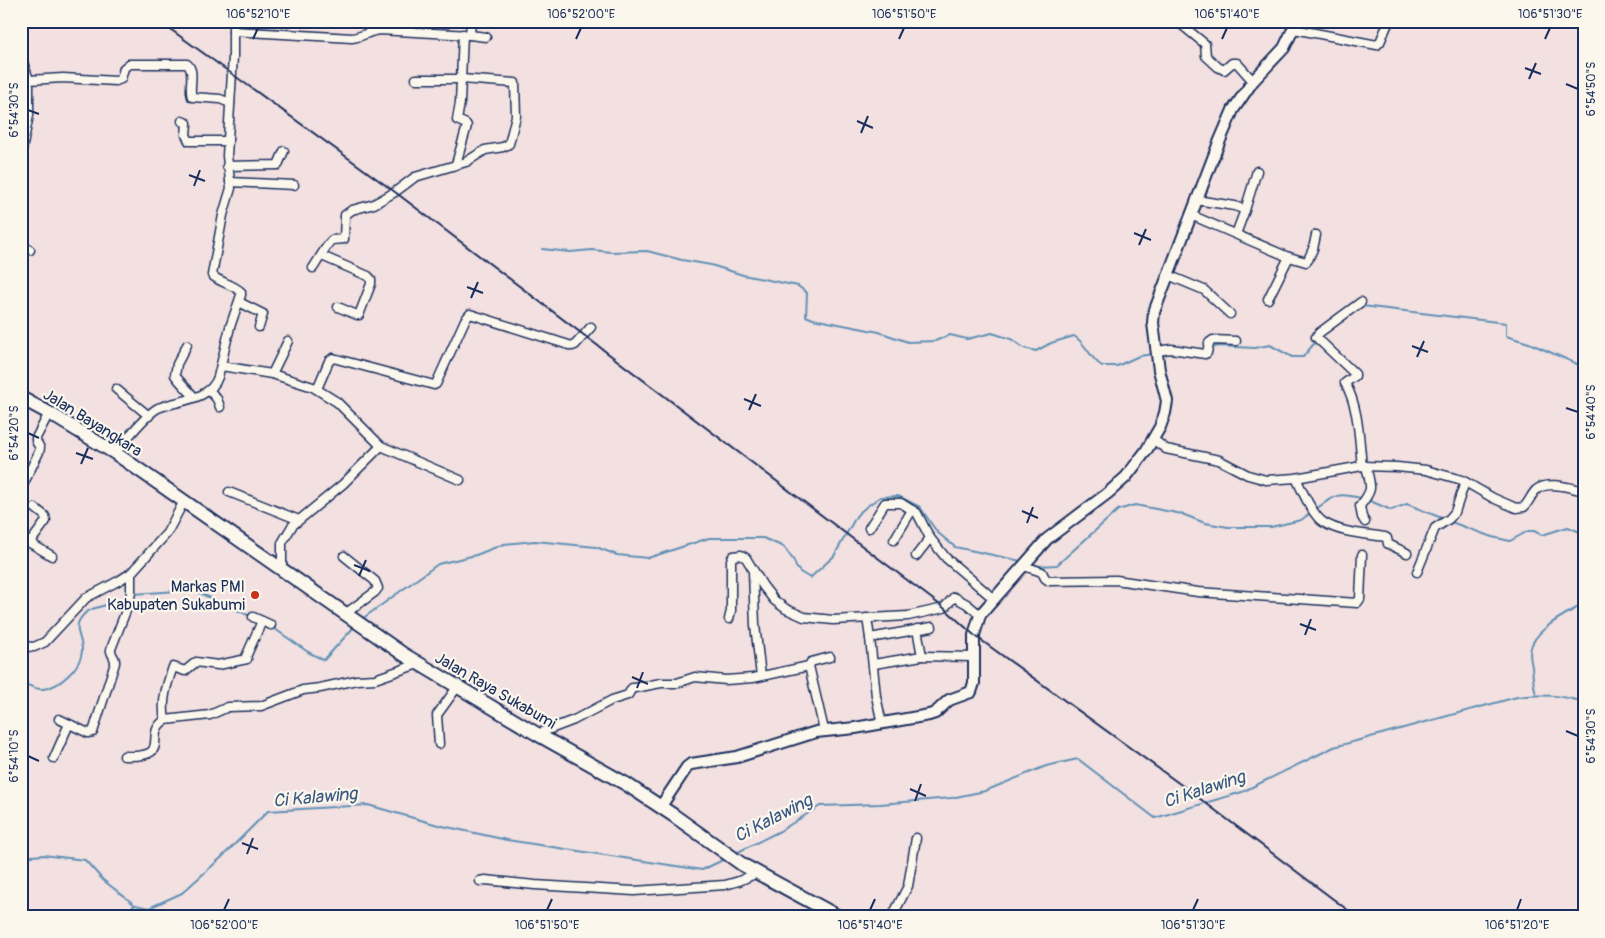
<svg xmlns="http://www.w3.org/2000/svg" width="1605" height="938" font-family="Pangolin,sans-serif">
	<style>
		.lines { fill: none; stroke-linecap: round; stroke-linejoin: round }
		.stream { stroke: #6191b6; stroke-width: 2 }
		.minor-casing { stroke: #1b2f5e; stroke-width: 11 }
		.tertiary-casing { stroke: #1b2f5e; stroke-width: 14 }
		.trunk-casing { stroke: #1b2f5e; stroke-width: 16 }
		.minor { stroke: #fbf7ec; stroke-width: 8 }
		.tertiary { stroke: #fbf7ec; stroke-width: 10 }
		.trunk { stroke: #fbf7ec; stroke-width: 12 }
		.rail { stroke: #1b2f5e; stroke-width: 2 }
		.ticks { fill: none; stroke: #1b2f5e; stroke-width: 2 }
		.poi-dot { fill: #c8321e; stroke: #fbf7ec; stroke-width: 2 }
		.labels { text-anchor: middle; stroke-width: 4.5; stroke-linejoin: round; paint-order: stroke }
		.street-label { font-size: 16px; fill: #1b2f5e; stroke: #fbf7ec }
		.poi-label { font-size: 16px; fill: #1b2f5e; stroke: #fbf7ec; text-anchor: end }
		.water-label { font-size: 18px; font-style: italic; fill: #385883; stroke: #fbf7ec }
		.neatline { fill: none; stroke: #1b2f5e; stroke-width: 2 }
		.ticks-label { font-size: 12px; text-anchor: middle; fill: #1b2f5e }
	</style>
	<rect width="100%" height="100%" fill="#f3e0e0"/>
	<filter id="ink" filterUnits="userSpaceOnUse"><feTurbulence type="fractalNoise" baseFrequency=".02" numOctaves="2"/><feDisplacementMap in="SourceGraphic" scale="10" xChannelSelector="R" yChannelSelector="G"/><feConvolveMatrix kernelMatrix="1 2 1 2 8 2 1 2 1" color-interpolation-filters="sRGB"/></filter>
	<g filter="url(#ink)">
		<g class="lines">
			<g class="stream">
				<path d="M 542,249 L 570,252 L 592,250 L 611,252 L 647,251 L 682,260 L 711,265 L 743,275 L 798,286 L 807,293 L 806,316 L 813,319 L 879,332 L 908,342 L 935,341 L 950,335 L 967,339 L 992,333 L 1011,339 L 1024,348 L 1036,351 L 1051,343 L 1074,336 C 1086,343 1090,359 1102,366 L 1117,366 L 1139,356 L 1154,354"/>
				<polyline points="1358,309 1362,306 1506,323 1506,336 1529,343 1584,367"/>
				<polyline points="1211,348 1219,346 1254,348 1270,345 1292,357 1303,357 1317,340"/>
				<polyline points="1166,353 1199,357 1207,357"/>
				<polyline points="1368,500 1391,510 1407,504 1444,519"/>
				<path d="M 1316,509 C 1336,494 1338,492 1364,499"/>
				<polyline points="1451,522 1492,537 1510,541 1528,531 1534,531 1542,535 1568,527 1580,532 1584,543"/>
				<polyline points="1031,563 1039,566 1057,565 1118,510 1135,505 1182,514 1205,523 1228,527 1271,527 1301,520 1312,512"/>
				<polyline points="133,594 193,590 250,616"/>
				<polyline points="362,619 438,564 476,555 504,544 535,541 596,547 617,555 648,558 709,538 763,538 784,547 794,561 796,567 800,572 810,578 834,556 857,515 866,507 880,497 898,496 920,507 937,532 955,547 1021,561"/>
				<polyline points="272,627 308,652 324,660 355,626"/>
				<path d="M 21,682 C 28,685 36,690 43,689 C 60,687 81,667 82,651 C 83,640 74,630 79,621 C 87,606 101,608 115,602 C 120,600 123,597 128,595"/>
				<path d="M 1536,694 C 1533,685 1533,677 1532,667 C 1531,663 1530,657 1530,652 C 1532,630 1566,614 1584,604"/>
				<path d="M 736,853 L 780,831 L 820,806 L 880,804 L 951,798 L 985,791 L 1046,766 L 1078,759 L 1155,818 L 1242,792 L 1334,747 L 1517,697 C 1541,694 1560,695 1584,702"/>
				<polyline points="21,857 43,855 85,860 103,880 135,905 149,908 182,893 222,857 268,811 368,805 438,825 507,840 702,870 725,859"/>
				<polyline points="120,917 135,905"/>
			</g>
			<g class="minor-casing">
				<g id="minor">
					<polyline points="1177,21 1205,44 1206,56 1218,67 1224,70 1232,63 1237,63 1253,81"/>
					<polyline points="1294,29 1377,45 1380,42 1389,21"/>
					<path d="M 233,31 L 352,38 C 362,37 369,31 379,30 L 470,35 L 471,21"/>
					<polyline points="470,35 486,37"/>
					<polyline points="21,56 29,80"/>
					<polyline points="182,121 187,123 186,135 189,141 228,141"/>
					<path d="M 21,155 L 29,115 L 29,80 L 63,78 L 116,81 L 121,79 L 124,68 L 129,64 L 187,64 C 196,71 188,87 192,97 L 220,99 L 230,103"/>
					<polyline points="456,164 467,126 466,124 457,120 460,103 463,34"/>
					<polyline points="227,166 278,165 284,151"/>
					<polyline points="230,182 294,185"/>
					<polyline points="1196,200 1235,206 1245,210 1236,234"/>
					<polyline points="1245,210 1257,171"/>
					<polyline points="1191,215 1286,256 1306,262 1308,260 1313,249 1316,235"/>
					<polyline points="21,245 30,250"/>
					<polyline points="322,256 368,276 371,279 371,284 359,315 357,315 338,307"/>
					<path d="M 313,268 C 316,264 329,241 332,240 C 336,239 341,240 344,239 L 345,215 L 352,210 L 374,204 L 395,192 L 415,177 L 466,162 L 485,150 L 503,147 L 509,144 L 516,116 L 515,83 L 461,79 L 416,79"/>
					<polyline points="1168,275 1204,290 1230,314"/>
					<polyline points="1268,299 1289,257"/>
					<polyline points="239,302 263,314 259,327"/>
					<path d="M 1361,302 L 1319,333 L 1316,337 L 1355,374 L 1355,376 L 1345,383 C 1359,407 1359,439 1362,466"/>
					<path d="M 187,345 L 177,364 L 175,375 C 180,383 188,389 194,397"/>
					<polyline points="1157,351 1171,349 1205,354 1207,353 1209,343 1213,340 1236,341"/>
					<polyline points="221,366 272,374 313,387 337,402 381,446 460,480"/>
					<polyline points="272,374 288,341"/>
					<polyline points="116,389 149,416"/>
					<polyline points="317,389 329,361 333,358 434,385 436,384 465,320 470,314 572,346 575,345 591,327"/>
					<polyline points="209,390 217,399 220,407"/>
					<path d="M 1154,440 L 1166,449 L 1219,460 L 1248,475 L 1266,480 L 1296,478 L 1362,466 L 1397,467 L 1426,470 L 1462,480 L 1493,498 L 1516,508 L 1524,507 C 1529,502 1531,495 1536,490 C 1547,480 1571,488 1584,491"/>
					<path d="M 115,453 C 124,442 146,414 158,408 C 177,400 210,401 218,377 L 230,327 L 241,295 L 241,292 C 233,284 220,283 212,275 L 223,215 L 231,188 L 227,156 L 233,56 L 233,21"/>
					<path d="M 1296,478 C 1302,490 1312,515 1323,522 C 1340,533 1366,534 1385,537 L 1387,538 L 1388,544 L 1407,553"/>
					<polyline points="21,489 39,452 40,448 36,441 36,438 49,413"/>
					<polyline points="229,492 299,520"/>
					<path d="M 1365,522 L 1362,517 L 1360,506 C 1374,488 1371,488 1366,466"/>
					<polyline points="869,528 885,503 901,503 912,510 917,513 930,538 946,558 994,599"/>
					<polyline points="21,535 30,543 52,556"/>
					<polyline points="894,540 912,510"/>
					<polyline points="30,543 46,521 45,516 35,508"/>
					<polyline points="344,556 375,581 378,588 375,592 345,614"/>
					<polyline points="916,556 930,538"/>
					<polyline points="1024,566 1042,572 1045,578 1049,581 1116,580 1198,592 1357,603 1360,599 1362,555"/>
					<polyline points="280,568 282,563 282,543 292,526 343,484 381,446"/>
					<polyline points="753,571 755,625 761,676"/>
					<polyline points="1417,572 1435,528 1449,519 1455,512 1465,482"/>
					<polyline points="253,617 271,625"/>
					<polyline points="867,618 870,638"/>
					<polyline points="729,619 731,611 731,560 733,556 741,555 746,558 763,586 774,600 786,609 804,617 833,620 908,616 944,608 954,597 967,604 980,615"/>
					<polyline points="21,646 34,647 45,642 86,598 120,580 131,573 167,533 184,501"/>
					<polyline points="922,656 973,657"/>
					<polyline points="245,659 262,621"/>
					<polyline points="874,664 922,656 917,629"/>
					<polyline points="809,666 824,730"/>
					<path d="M 59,719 L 88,733 L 93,732 L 115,663 C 116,657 110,655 111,649 L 129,603 L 131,592 L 131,573"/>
					<path d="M 165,720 C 161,701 167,684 173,667 L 185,671 L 196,662 L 218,665 L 247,659"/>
					<polyline points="882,724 876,696 870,638 932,627"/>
					<polyline points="537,734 574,720 612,700 628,695 632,688 635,688 661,683 677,683 695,677 726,680 753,678 809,666 811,662 830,657"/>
					<polyline points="439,744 437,715 458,686"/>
					<path d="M 124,756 C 175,758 142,735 165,720 L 210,715 L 228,707 L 261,706 L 303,690 L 320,688 L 357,680 L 375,679 L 418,664"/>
					<polyline points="54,758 69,724"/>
					<polyline points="480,881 485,880 535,885 634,891 725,885 739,881 757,873"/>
					<polyline points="892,917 908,886 916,838"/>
				</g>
			</g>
			<g class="tertiary-casing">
				<polyline id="tertiary" points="661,806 687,767 691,764 737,757 816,732 855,728 929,715 935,713 949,700 971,692 974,683 974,635 980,615 1047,539 1108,493 1126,477 1146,451 1160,427 1165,413 1167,401 1159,370 1153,323 1154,312 1218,145 1233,110 1253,81 1284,48 1297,21"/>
			</g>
			<g class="trunk-casing">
				<polyline id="trunk" points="21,398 49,413 115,453 403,654 537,734 626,784 673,815 743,865 839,917"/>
			</g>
			<use href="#minor" class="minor"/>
			<use href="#tertiary" class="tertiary"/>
			<use href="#trunk" class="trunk"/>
			<polyline class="rail" points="159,21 395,192 944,608 974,635 1191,792 1357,917"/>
		</g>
	</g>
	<path class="ticks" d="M 253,39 L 258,28M 576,39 L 581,28M 899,39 L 904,28M 1222,39 L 1227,28M 1545,39 L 1550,28M 1525,68 L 1541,74M 1529,79 L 1536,63M 1566,84 L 1578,89M 28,110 L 39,114M 857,121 L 873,128M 861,133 L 868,116M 189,175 L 205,181M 194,186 L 200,170M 1134,233 L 1151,240M 1139,245 L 1146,229M 467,287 L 483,293M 471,298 L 478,282M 1412,346 L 1428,352M 1417,357 L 1424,341M 744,399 L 761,406M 1566,408 L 1578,412M 749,410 L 756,394M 28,433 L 39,438M 76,453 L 93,459M 81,464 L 88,448M 1022,511 L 1038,518M 1027,523 L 1033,507M 354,565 L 370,571M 359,576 L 366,560M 1300,624 L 1316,630M 1305,635 L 1311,619M 632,677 L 648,684M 637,688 L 643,672M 1566,731 L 1578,736M 28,756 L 39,761M 910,789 L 926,796M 915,801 L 921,784M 242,843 L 258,849M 247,854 L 253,838M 224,910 L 229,899M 547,910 L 552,899M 870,910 L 875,899M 1193,910 L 1198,899M 1517,910 L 1521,899"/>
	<circle class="poi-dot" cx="255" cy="595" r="5"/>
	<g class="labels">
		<g class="street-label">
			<text transform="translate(93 422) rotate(32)" y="6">Jalan Bayangkara</text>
			<text transform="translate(496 690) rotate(30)" y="6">Jalan Raya Sukabumi</text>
		</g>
		<g class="poi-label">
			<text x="245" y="592">Markas PMI<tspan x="245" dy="18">Kabupaten Sukabumi</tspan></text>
		</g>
		<g class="water-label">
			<text transform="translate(1204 789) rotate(-18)" y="6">Ci Kalawing</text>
			<text transform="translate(315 797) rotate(-5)" y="6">Ci Kalawing</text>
			<text transform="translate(773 818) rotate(-27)" y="6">Ci Kalawing</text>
		</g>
	</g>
	<rect width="1605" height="938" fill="none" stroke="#fbf7ec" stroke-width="55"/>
	<rect x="28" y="28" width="1550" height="882" class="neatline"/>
	<g class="ticks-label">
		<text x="258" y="18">106°52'10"E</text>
		<text x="581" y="18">106°52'00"E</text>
		<text x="904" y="18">106°51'50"E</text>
		<text x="1227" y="18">106°51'40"E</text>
		<text x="1550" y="18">106°51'30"E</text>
		<text transform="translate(1591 89) rotate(-90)" y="4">6°54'50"S</text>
		<text transform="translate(14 110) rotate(-90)" y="4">6°54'30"S</text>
		<text transform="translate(1591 412) rotate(-90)" y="4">6°54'40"S</text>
		<text transform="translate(14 433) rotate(-90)" y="4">6°54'20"S</text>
		<text transform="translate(1591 736) rotate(-90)" y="4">6°54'30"S</text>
		<text transform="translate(14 756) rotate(-90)" y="4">6°54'10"S</text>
		<text x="224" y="929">106°52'00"E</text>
		<text x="547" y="929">106°51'50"E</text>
		<text x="870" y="929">106°51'40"E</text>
		<text x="1193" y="929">106°51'30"E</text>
		<text x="1517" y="929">106°51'20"E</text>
	</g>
</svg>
